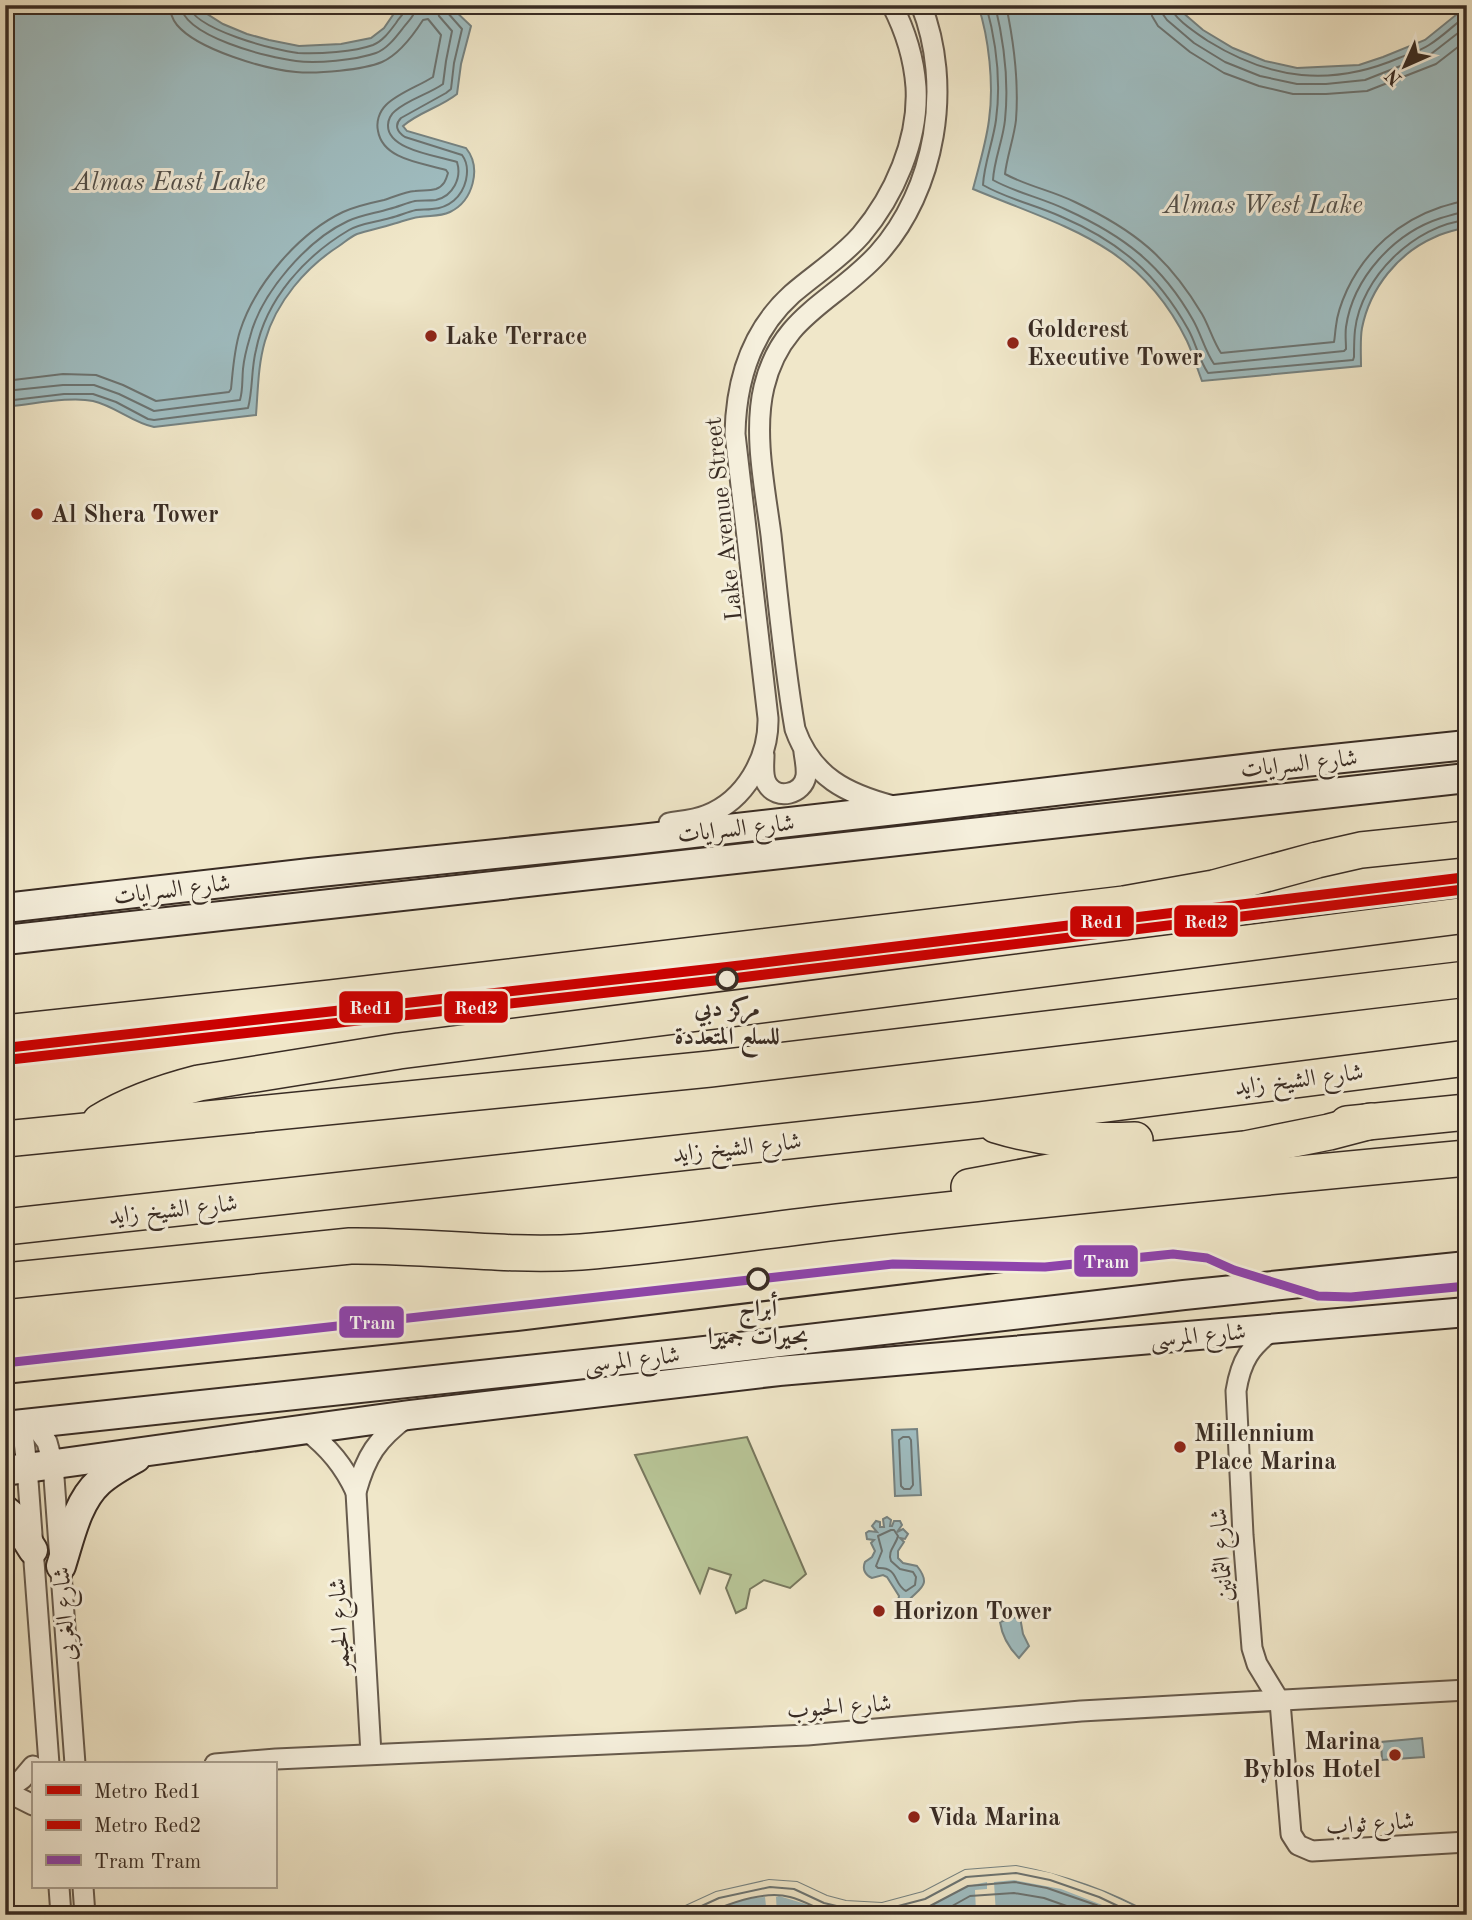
<svg xmlns="http://www.w3.org/2000/svg" width="1472" height="1920" font-family="'Old Standard TT',Amiri,serif">
	<style>
		.green { fill: #b8c597; stroke: #78785e; stroke-width: 2 }
		.water { fill: #9fbdc1; stroke: #768382; stroke-width: 2 }
		.pier { fill: #f0e7c9 }
		.lines { fill: none; stroke-linecap: round; stroke-linejoin: round }
		.shore { stroke: #6c7472; stroke-width: 2 }
		.street-casing { stroke: #675b4d; stroke-width: 23 }
		.secondary-casing { stroke: #392c24; stroke-width: 32 }
		.highway-casing { stroke: #392c24; stroke-width: 38 }
		.street { stroke: #f5efdc; stroke-width: 19 }
		.secondary { stroke: #f5efdc; stroke-width: 28 }
		.highway { stroke: #f0e7c9; stroke-width: 35 }
		.tram { stroke: #392c24; stroke-width: 2 }
		.tram-1-casing { stroke: #f5efdc; stroke-width: 14 }
		.tram-1 { stroke: #8e44ad; stroke-width: 9 }
		.metro-1-casing { stroke: #f5efdc; stroke-width: 16 }
		.metro-2-casing { stroke: #f5efdc; stroke-width: 16 }
		.metro-1 { stroke: #c00; stroke-width: 10 }
		.metro-2 { stroke: #c00; stroke-width: 10 }
		.poi-dot { fill: #8f2418; stroke: #f5efdc; stroke-width: 2.5 }
		.stop-dot { fill: #f5efdc; stroke: #392c24; stroke-width: 3.5 }
		.labels { text-anchor: middle; stroke-width: 6; stroke-linejoin: round; paint-order: stroke }
		.poi-label { font-size: 24px; font-weight: bold; fill: #392c24; stroke: #f5efdc; text-anchor: start }
		.street-label { font-size: 24px; fill: #392c24; stroke: #f5efdc }
		.stop-label { font-size: 24px; font-weight: bold; fill: #392c24; stroke: #f5efdc }
		.water-label { font-size: 26px; font-style: italic; fill: #52504b; stroke: #f5efdc }
		.line-badge { stroke: #f5efdc; stroke-width: 2.5 }
		.badge-label { font-size: 19px; text-anchor: middle; font-weight: bold; fill: #fff }
	</style>
	<rect width="100%" height="100%" fill="#f0e7c9"/>
	<filter id="stains"><feTurbulence type="fractalNoise" baseFrequency=".00286" numOctaves="4"/><feColorMatrix values="0 0 0 0 .2 0 0 0 0 .09 0 0 0 0 .02 0 0 0 .5 -.17"/></filter>
	<radialGradient id="worn" r=".72"><stop offset=".6" stop-color="#630" stop-opacity="0"/><stop offset="1" stop-color="#630" stop-opacity=".3"/></radialGradient>
	<polygon class="green" points="747,1437 806,1574 790,1588 764,1580 750,1589 746,1608 736,1613 726,1588 731,1575 709,1568 700,1593 635,1455"/>
	<g class="water">
		<path d="M 5,5 L 193,5 L 223,24 L 247,34 L 269,40 L 299,46 L 341,44 L 371,38 L 384,28 L 395,12 L 402,7 L 449,5 L 471,26 L 461,64 L 457,94 C 441,107 419,112 403,126 L 407,131 L 466,148 C 482,168 473,201 450,212 C 439,217 430,215 419,217 C 410,218 401,222 393,224 C 381,228 369,230 357,234 C 350,237 345,242 339,246 C 306,267 276,302 265,341 C 258,365 258,390 256,415 L 154,427 C 133,423 115,406 93,401 C 71,396 34,404 11,406 L 5,409 Z"/>
		<path d="M 978,5 L 1174,5 L 1203,30 L 1233,48 L 1265,61 L 1297,68 L 1359,65 L 1383,57 L 1425,40 L 1467,6 L 1467,227 C 1456,230 1445,232 1435,237 C 1398,253 1370,288 1362,328 C 1360,339 1361,354 1361,366 L 1202,381 C 1197,368 1193,354 1187,341 C 1139,243 1064,227 973,189 C 979,166 986,143 989,120 C 994,85 989,38 978,5 Z"/>
		<polygon points="917,1429 921,1495 895,1496 892,1430"/>
		<path d="M 887,1517 L 891,1520 L 890,1526 L 892,1526 L 894,1521 L 900,1521 L 902,1525 L 897,1532 L 903,1529 L 908,1534 L 905,1539 L 900,1538 L 904,1542 L 898,1551 L 898,1558 L 903,1563 L 917,1566 C 932,1585 920,1588 909,1600 L 912,1610 L 910,1614 L 896,1612 L 899,1596 L 887,1577 L 883,1575 L 872,1578 C 865,1575 862,1569 865,1562 L 872,1557 L 875,1551 L 871,1543 L 874,1540 L 867,1539 L 866,1533 L 869,1531 L 877,1532 L 872,1526 L 876,1521 L 880,1522 L 880,1527 L 884,1527 L 883,1519 Z"/>
		<path d="M 1008,1613 L 1011,1613 L 1013,1618 L 1020,1617 L 1023,1634 L 1029,1646 L 1019,1658 C 1009,1648 1002,1636 1000,1622 L 1006,1620 L 1005,1617 Z"/>
		<polygon points="1422,1738 1424,1757 1382,1760 1381,1742"/>
		<path d="M 1016,1866 C 1064,1875 1110,1891 1153,1915 L 666,1915 L 716,1892 L 769,1880 L 797,1882 L 827,1896 L 846,1901 L 882,1903 L 923,1892 L 965,1870 Z"/>
	</g>
	<polygon class="pier" points="1016,1866 1051,1873 1102,1891 1153,1915 1128,1915 1061,1889 1014,1880 994,1882 996,1915 976,1912 975,1890 987,1889 987,1882 967,1886 921,1910 902,1915 842,1915 779,1896 776,1897 777,1915 767,1915 765,1897 744,1899 718,1908 704,1915 666,1915 716,1892 769,1880 797,1882 827,1896 846,1901 882,1903 923,1892 965,1870"/>
	<g class="lines">
		<g class="shore">
			<path d="M 181,5 C 182,36 269,58 296,61 C 316,64 356,60 376,53 C 387,49 396,37 403,28 C 409,20 415,16 416,5"/>
			<path d="M 189,5 C 192,29 277,51 298,53 C 319,54 354,52 373,45 C 383,41 390,31 396,23 C 400,16 406,13 407,5"/>
			<path d="M 986,5 C 996,41 1001,83 996,120 C 993,142 984,164 983,185 C 1007,199 1036,205 1062,217 C 1120,242 1157,274 1188,329 C 1196,343 1199,360 1208,373 L 1353,360 L 1354,357 C 1354,348 1354,339 1355,330 C 1361,277 1415,225 1467,220"/>
			<path d="M 995,5 C 1004,42 1009,82 1005,120 C 1003,140 994,160 993,180 C 1016,193 1043,198 1067,210 C 1124,236 1162,265 1193,320 C 1201,334 1205,351 1214,364 L 1344,351 L 1346,349 C 1346,342 1345,334 1346,327 C 1353,278 1394,233 1441,218 C 1449,216 1458,212 1467,212"/>
			<path d="M 1006,5 C 1014,43 1019,81 1016,120 C 1014,138 1007,156 1005,174 C 1027,186 1053,191 1075,202 C 1134,230 1168,257 1202,314 C 1209,326 1213,341 1221,353 L 1334,342 C 1335,337 1335,332 1336,326 C 1337,315 1342,301 1347,290 C 1366,250 1399,221 1441,207 C 1449,205 1458,201 1467,201"/>
			<polyline points="1151,5 1152,16 1158,26 1190,52 1224,73 1259,86 1293,94 1326,94 1367,91 1436,64 1467,40"/>
			<polyline points="1161,5 1162,13 1167,20 1194,43 1225,62 1260,76 1297,84 1326,84 1365,80 1431,54 1467,26"/>
			<path d="M 1170,5 C 1171,17 1198,34 1208,41 C 1271,80 1331,87 1399,58 C 1409,54 1420,51 1429,45 C 1442,37 1454,25 1467,15"/>
			<path d="M 5,381 L 63,374 L 96,375 L 123,385 L 156,401 L 229,392 L 231,389 C 233,369 234,350 240,331 C 255,284 299,233 343,212 C 356,206 370,203 384,200 C 394,197 404,192 415,191 C 422,190 429,191 436,189 C 444,186 446,180 448,173 L 446,170 C 423,163 383,160 378,131 C 376,122 379,112 386,105 C 398,93 419,86 433,77 L 441,35 L 428,19 L 423,20 C 414,34 398,55 382,62 C 363,70 317,74 296,72 C 265,69 198,50 177,25 C 172,19 170,13 170,5"/>
			<path d="M 5,391 L 63,385 L 94,385 L 119,394 L 154,411 L 240,400 C 243,390 242,379 243,369 C 244,358 247,347 250,337 C 261,293 307,240 348,221 C 361,215 376,213 389,209 C 398,207 406,203 415,201 C 422,200 429,201 436,200 C 453,196 462,178 457,162 C 438,156 387,150 388,125 C 388,120 391,114 395,111 C 409,99 429,94 443,84 L 446,61 L 452,31 L 439,16 L 436,5"/>
			<path d="M 5,401 L 64,394 L 93,394 L 116,402 L 148,419 L 154,420 L 248,408 C 253,390 251,369 256,350 C 266,299 305,256 349,230 C 361,223 377,222 390,218 C 399,216 407,212 416,210 C 421,209 427,210 432,209 C 449,208 462,197 466,180 C 468,171 468,163 462,155 L 405,137 C 397,132 394,125 401,118 L 446,93 L 451,89 L 454,63 L 462,29 L 447,12 L 445,5"/>
			<polygon points="903,1437 909,1437 911,1440 913,1485 910,1489 904,1489 901,1486 899,1440"/>
			<path d="M 891,1530 L 894,1530 L 898,1536 C 896,1545 887,1551 891,1561 L 900,1569 L 913,1572 L 916,1577 L 915,1585 L 906,1591 C 893,1584 899,1567 878,1568 L 876,1566 L 882,1551 L 878,1536 Z"/>
			<polyline points="682,1915 719,1898 770,1887 794,1889 824,1903 845,1908 883,1910 925,1899 966,1877 1016,1873 1050,1880 1099,1897 1137,1915"/>
			<path d="M 703,1915 C 727,1904 764,1890 790,1897 C 806,1901 820,1911 836,1915"/>
			<polyline points="731,1915 771,1906 789,1907 805,1915"/>
			<polyline points="899,1915 930,1906 968,1886 1015,1882 1047,1888 1096,1905 1117,1915"/>
			<polyline points="936,1915 970,1896 1014,1893 1044,1898 1092,1915"/>
		</g>
		<g class="street-casing">
			<g id="street">
				<path d="M 764,755 C 764,764 762,776 767,784 C 777,801 803,794 806,776 C 807,768 805,760 804,752"/>
				<path d="M 893,806 C 847,794 812,777 795,729 C 784,665 778,600 771,535 C 765,489 753,433 764,387 C 781,315 833,303 878,254 C 936,190 953,85 921,5"/>
				<path d="M 669,823 C 681,821 695,820 707,815 C 745,800 769,758 768,718 L 735,434 C 736,380 751,331 792,294 C 815,274 841,258 861,235 C 894,196 919,140 916,87 C 914,60 905,30 892,5"/>
				<path d="M 1275,1328 C 1250,1347 1241,1360 1236,1391 L 1243,1535 L 1252,1648 L 1257,1664 L 1280,1702 L 1291,1834 L 1298,1845 L 1312,1851 L 1467,1842"/>
				<polyline points="33,1423 47,1442 53,1464 75,1764"/>
				<polyline points="22,1424 27,1467 49,1764"/>
				<path d="M 306,1430 C 329,1448 344,1466 356,1492"/>
				<path d="M 371,1754 L 356,1492 C 366,1456 377,1439 407,1417"/>
				<polyline points="215,1764 276,1759 807,1735 1081,1711 1467,1690"/>
				<polyline points="5,1791 22,1779 33,1766"/>
				<polyline points="5,1791 33,1805"/>
				<polyline points="59,1887 61,1915"/>
				<polyline points="83,1887 85,1915"/>
			</g>
		</g>
		<g class="secondary-casing">
			<g id="secondary">
				<polyline points="5,908 310,873 632,840 904,809 1276,765 1467,745"/>
				<polyline points="5,940 1467,778"/>
				<polyline points="5,1426 687,1353 1184,1295 1467,1266"/>
				<polyline points="5,1471 409,1415 779,1371 1467,1312"/>
				<polyline points="5,1510 11,1515 33,1550"/>
				<path d="M 61,1566 C 70,1538 77,1502 99,1482 C 110,1472 123,1465 136,1458"/>
			</g>
		</g>
		<g class="highway-casing">
			<g id="highway">
				<polyline points="5,1033 331,998 1124,904 1214,888 1317,860 1361,850 1467,839"/>
				<path d="M 100,1122 C 131,1103 164,1092 199,1083 L 399,1051 L 1467,915"/>
				<polyline points="1347,1124 1467,1112"/>
				<path d="M 996,1125 C 1045,1140 1084,1142 1135,1140"/>
				<polyline points="5,1139 710,1069 1467,979"/>
				<polyline points="969,1187 1065,1169 1245,1149 1329,1132 1371,1121"/>
				<polyline points="5,1227 980,1120 1467,1058"/>
				<path d="M 5,1281 L 350,1246 C 427,1245 504,1257 581,1252 C 672,1245 764,1230 855,1220 C 1059,1197 1263,1177 1467,1158"/>
			</g>
		</g>
		<use href="#street" class="street"/>
		<use href="#secondary" class="secondary"/>
		<use href="#highway" class="highway"/>
		<polyline class="tram" points="5,1384 518,1331 1045,1267"/>
		<g class="tram-1-casing">
			<polyline id="tram-1" points="5,1363 893,1264 1045,1267 1173,1254 1207,1258 1234,1270 1318,1296 1351,1297 1467,1286"/>
		</g>
		<use href="#tram-1" class="tram-1"/>
		<g class="metro-1-casing">
			<polyline id="metro-1" points="5,1048 727,967 1467,877"/>
		</g>
		<g class="metro-2-casing">
			<polyline id="metro-2" points="6,1060 728,979 1467,889"/>
		</g>
		<use href="#metro-1" class="metro-1"/>
		<use href="#metro-2" class="metro-2"/>
	</g>
	<g class="poi-dot">
		<circle cx="431" cy="336" r="7"/>
		<circle cx="1013" cy="343" r="7"/>
		<circle cx="37" cy="514" r="7"/>
		<circle cx="1180" cy="1447" r="7"/>
		<circle cx="879" cy="1611" r="7"/>
		<circle cx="1395" cy="1755" r="7"/>
		<circle cx="914" cy="1817" r="7"/>
	</g>
	<g class="stop-dot">
		<circle cx="727" cy="979" r="10"/>
		<circle cx="758" cy="1279" r="10"/>
	</g>
	<g class="labels">
		<g class="poi-label">
			<text x="1027" y="337">Goldcrest<tspan x="1027" dy="28">Executive Tower</tspan></text>
			<text x="445" y="344">Lake Terrace</text>
			<text x="51" y="522">Al Shera Tower</text>
			<text x="1194" y="1441">Millennium<tspan x="1194" dy="28">Place Marina</tspan></text>
			<text x="893" y="1619">Horizon Tower</text>
			<text x="1381" y="1749" text-anchor="end">Marina<tspan x="1381" dy="28">Byblos Hotel</tspan></text>
			<text x="928" y="1825">Vida Marina</text>
		</g>
		<g class="street-label">
			<text transform="translate(723 519) rotate(-96)" y="8">Lake Avenue Street</text>
			<text transform="translate(1299 763) rotate(-6)" y="8">شارع السرايات</text>
			<text transform="translate(736 828) rotate(-6)" y="8">شارع السرايات</text>
			<text transform="translate(172 889) rotate(-7)" y="8">شارع السرايات</text>
			<text transform="translate(1299 1079) rotate(-7)" y="8">شارع الشيخ زايد</text>
			<text transform="translate(737 1147) rotate(-6)" y="8">شارع الشيخ زايد</text>
			<text transform="translate(173 1209) rotate(-6)" y="8">شارع الشيخ زايد</text>
			<text transform="translate(1198 1335) rotate(-5)" y="8">شارع المرسى</text>
			<text transform="translate(632 1359) rotate(-6)" y="8">شارع المرسى</text>
			<text transform="translate(1221 1555) rotate(-94)" y="8">شارع الثمانين</text>
			<text transform="translate(64 1614) rotate(-94)" y="8">شارع الغربى</text>
			<text transform="translate(339 1625) rotate(-93)" y="8">شارع الحيمر</text>
			<text transform="translate(839 1706) rotate(-4)" y="8">شارع الحبوب</text>
			<text transform="translate(1370 1823) rotate(-4)" y="8">شارع ثواب</text>
		</g>
		<g class="stop-label">
			<text x="727" y="1016">مركز دبي<tspan x="727" dy="28">للسلع المتعددة</tspan></text>
			<text x="758" y="1316">أبراج<tspan x="758" dy="28">بحيرات جميرا</tspan></text>
		</g>
		<g class="water-label">
			<text x="169" y="190">Almas East Lake</text>
			<text x="1263" y="213">Almas West Lake</text>
		</g>
	</g>
	<g class="line-badge">
		<rect x="1173" y="904" width="66" height="34" rx="7" fill="#c00"/>
		<rect x="1069" y="905" width="66" height="33" rx="7" fill="#c00"/>
		<rect x="338" y="990" width="66" height="34" rx="7" fill="#c00"/>
		<rect x="443" y="990" width="66" height="34" rx="7" fill="#c00"/>
		<rect x="1073" y="1244" width="66" height="34" rx="7" fill="#8e44ad"/>
		<rect x="338" y="1305" width="67" height="34" rx="7" fill="#8e44ad"/>
	</g>
	<g class="badge-label">
		<text x="1206" y="928">Red2</text>
		<text x="1102" y="928">Red1</text>
		<text x="371" y="1014">Red1</text>
		<text x="476" y="1014">Red2</text>
		<text x="1106" y="1268">Tram</text>
		<text x="372" y="1329">Tram</text>
	</g>
	<rect width="1472" height="1920" fill="none" stroke="#f0e7c9" stroke-width="28"/>
	<rect x="7" y="7" width="1458" height="1906" fill="none" stroke="#392c24" stroke-width="3.5"/>
	<rect x="14" y="14" width="1444" height="1892" fill="none" stroke="#392c24" stroke-width="2"/>
	<rect x="32" y="1762" width="245" height="126" fill="#f5efdc" stroke="#aaa192" stroke-width="2"/>
	<rect x="46" y="1785" width="35" height="10" fill="#cc0000" stroke="#aaa192" stroke-width="2"/>
	<text x="94" y="1798" font-size="21" fill="#392c24">Metro Red1</text>
	<rect x="46" y="1820" width="35" height="10" fill="#cc0000" stroke="#aaa192" stroke-width="2"/>
	<text x="94" y="1832" font-size="21" fill="#392c24">Metro Red2</text>
	<rect x="46" y="1855" width="35" height="10" fill="#8e44ad" stroke="#aaa192" stroke-width="2"/>
	<text x="94" y="1868" font-size="21" fill="#392c24">Tram Tram</text>
	<g transform="translate(1405 66) rotate(225)" stroke="#f5efdc" stroke-width="5" paint-order="stroke">
	<path d="M0-5L12 26L0 18L-12 26Z" fill="#392c24"/>
	<text y="-10" font-size="19" font-weight="bold" text-anchor="middle" fill="#392c24">N</text>
	</g>
	<rect width="100%" height="100%" filter="url(#stains)"/>
	<rect width="100%" height="100%" fill="url(#worn)"/>
</svg>
